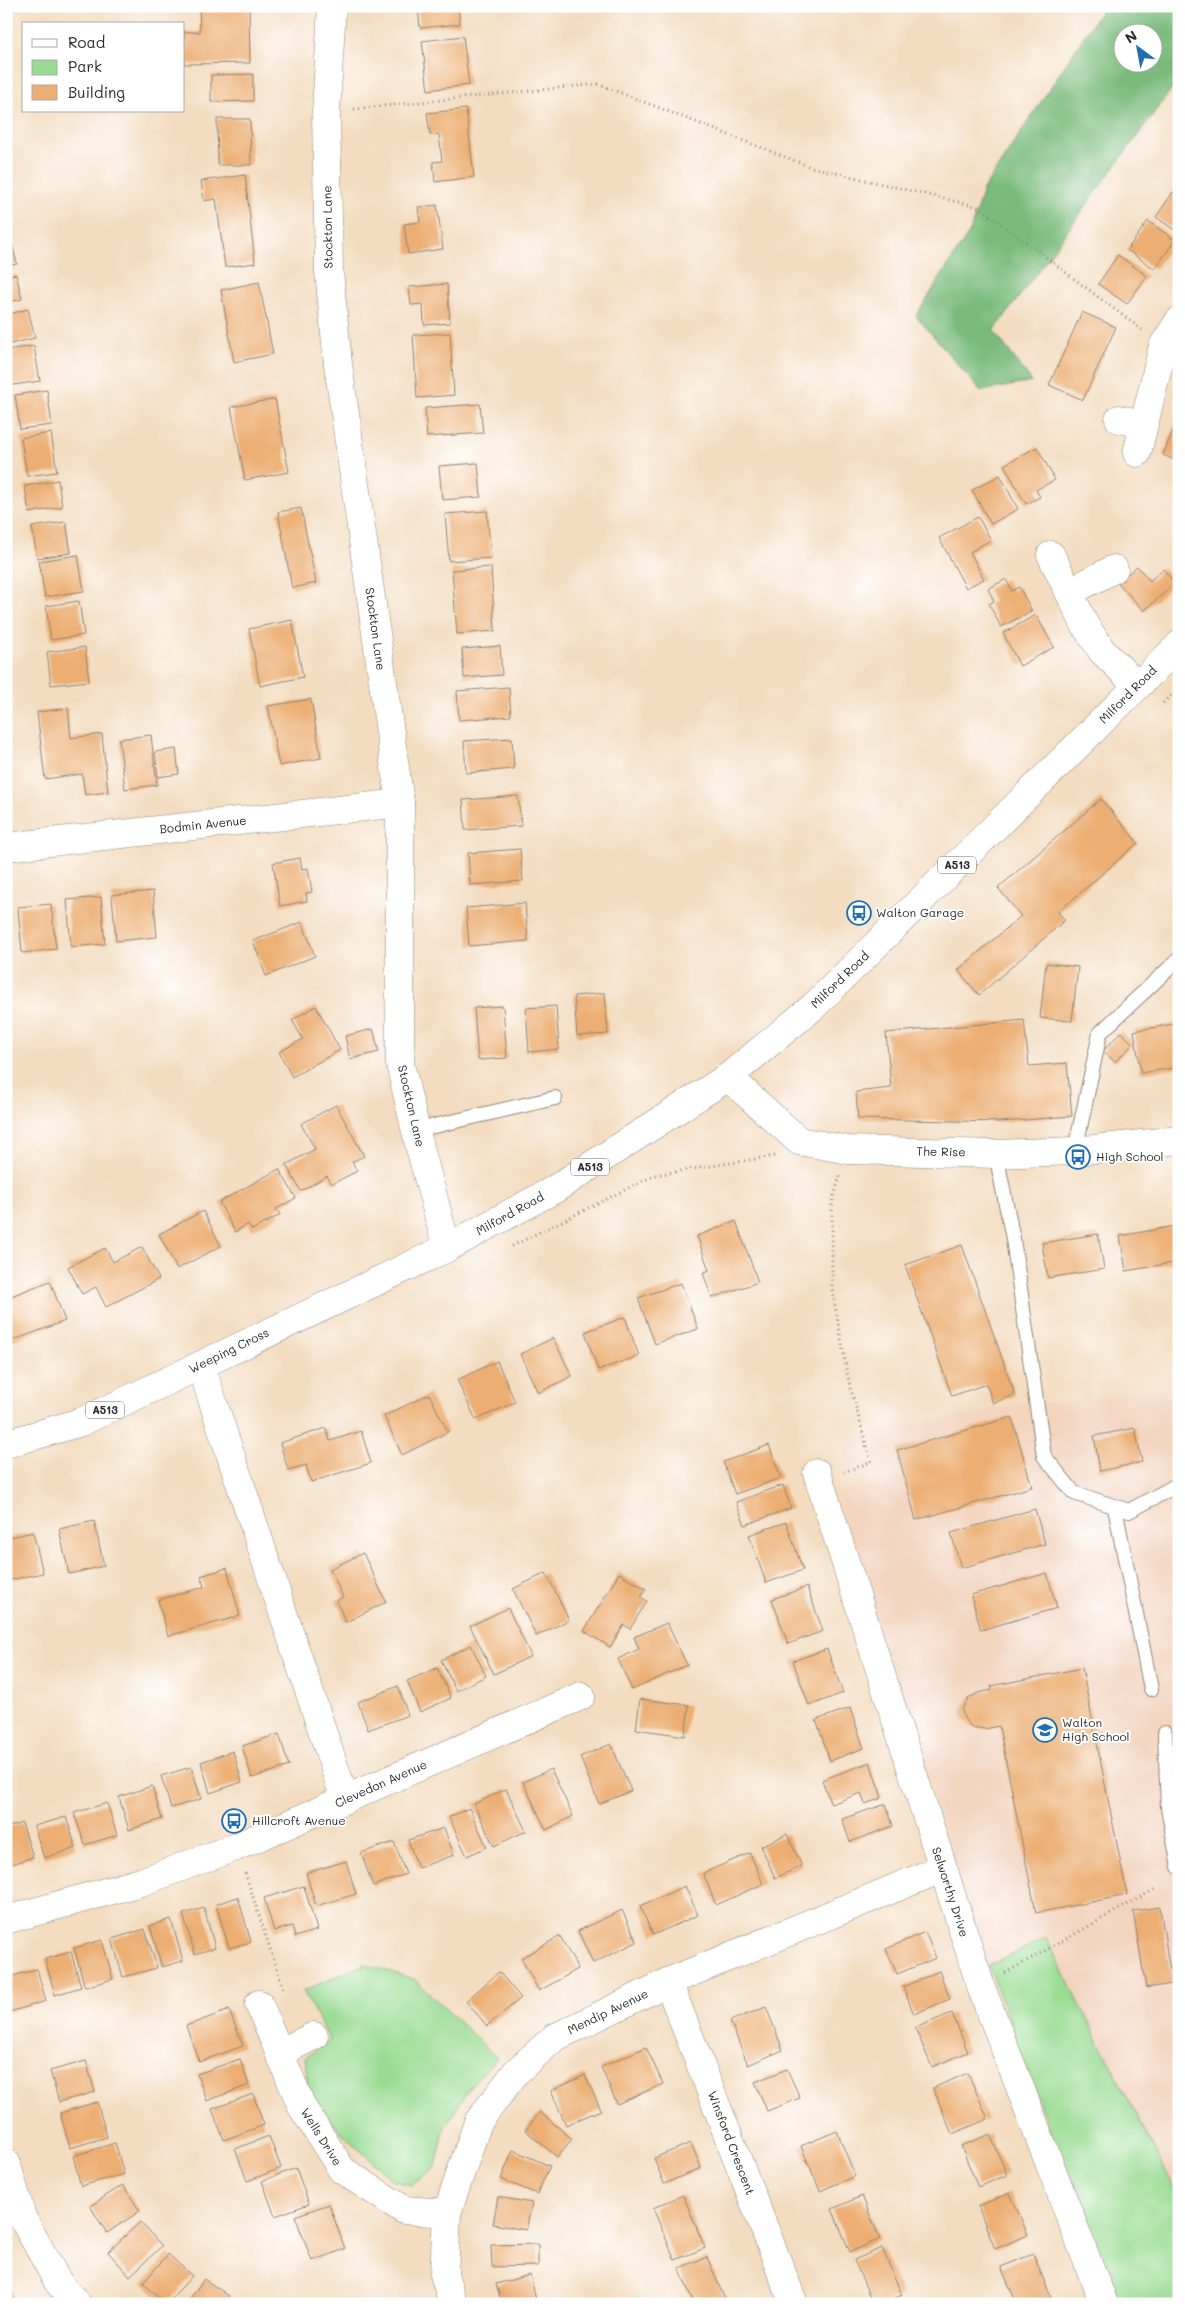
<svg xmlns="http://www.w3.org/2000/svg" width="1185" height="2310" font-family="Mali,sans-serif">
	<style>
		.built { fill: #f3d4bf }
		.green { fill: #99db92; stroke: #62835e }
		.forest { fill: #7abb7c; stroke: #527354; fill-rule: evenodd }
		.building { fill: #ecae72 }
		.lines { fill: none; stroke-linecap: round; stroke-linejoin: round }
		.service-casing { stroke: #8f8475; stroke-width: 16 }
		.minor-casing { stroke: #8f8475; stroke-width: 29 }
		.tertiary-casing { stroke: #8f8475; stroke-width: 29 }
		.trunk-casing { stroke: #8f8475; stroke-width: 29 }
		.path { stroke: #8f8475; stroke-width: 3; stroke-dasharray: 1 4; stroke-linecap: butt }
		.service { stroke: #fff; stroke-width: 14 }
		.minor { stroke: #fff; stroke-width: 28 }
		.tertiary { stroke: #fff; stroke-width: 28 }
		.trunk { stroke: #fff; stroke-width: 28 }
		.labels { text-anchor: middle; stroke-width: 4; stroke-linejoin: round; paint-order: stroke }
		.shield { fill: #fff; stroke: #6b6b6b; stroke-width: 1 }
		.shield-label { font-size: 11px; font-weight: bold; fill: #2b2b2b }
		.street-label { font-size: 12px; fill: #2b2b2b; stroke: #fff }
		.poi-label { font-size: 12px; fill: #2b2b2b; stroke: #fff; text-anchor: start }
	</style>
	<rect width="100%" height="100%" fill="#fff"/>
	<filter id="ink" filterUnits="userSpaceOnUse"><feTurbulence type="fractalNoise" baseFrequency=".02" numOctaves="2"/><feDisplacementMap in="SourceGraphic" scale="10" xChannelSelector="R" yChannelSelector="G"/><feConvolveMatrix kernelMatrix="1 2 1 2 8 2 1 2 1" color-interpolation-filters="sRGB"/></filter>
	<filter id="wash" filterUnits="userSpaceOnUse"><feTurbulence type="fractalNoise" baseFrequency=".0096" numOctaves="4" result="noise"/><feDisplacementMap in="SourceGraphic" scale="20" xChannelSelector="R" yChannelSelector="G"/><feGaussianBlur stdDeviation="1.12" result="paint"/><feColorMatrix in="noise" values="0 0 0 0 0 0 0 0 0 0 0 0 0 0 0 0 0 1.4 0 .05"/><feComposite in="paint" operator="in"/></filter>
	<g filter="url(#wash)">
		<rect width="100%" height="100%" fill="#f3dcbf"/>
		<polygon class="built" points="1179,1387 1179,2201 1045,1938 989,1966 840,1511 844,1493 855,1483 840,1438 875,1430 1027,1404 1061,1403"/>
		<g class="green">
			<polygon points="1046,1938 1179,2198 1179,2304 1113,2304 989,1966"/>
			<polygon points="365,1964 414,1979 497,2058 471,2085 444,2129 436,2167 412,2185 393,2181 334,2126 308,2087 305,2058 330,2040 303,1991"/>
		</g>
		<path class="forest" d="M 1104,6 L 1179,6 L 1179,79 L 994,331 L 1032,382 L 981,391 L 916,316 L 970,231 L 983,190 ZM 1122,32 L 1152,32 L 1152,62 L 1122,62 Z"/>
		<g id="blocks">
			<g class="building">
				<polygon points="199,6 249,6 250,63 184,64 184,32 200,32"/>
				<polygon points="418,6 458,6 460,24 420,28"/>
				<polygon points="463,36 469,85 428,90 422,41"/>
				<polygon points="253,74 253,101 211,102 211,75"/>
				<polygon points="466,109 474,177 435,182 433,162 442,161 439,134 430,135 427,113"/>
				<polygon points="217,119 250,119 251,165 218,165"/>
				<polygon points="245,175 255,263 225,267 216,199 204,201 201,181"/>
				<polygon points="1173,192 1179,197 1179,233 1156,217"/>
				<polygon points="437,205 443,249 408,254 404,224 420,222 418,207"/>
				<polygon points="1148,221 1175,240 1155,269 1127,250"/>
				<polygon points="10,236 17,264 6,266 6,237"/>
				<polygon points="1118,255 1147,276 1127,304 1098,284"/>
				<polygon points="16,274 22,299 6,303 6,276"/>
				<polygon points="259,282 273,354 234,362 221,290"/>
				<polygon points="447,284 450,323 424,325 423,304 411,305 409,287"/>
				<polygon points="28,309 35,338 6,345 6,315"/>
				<polygon points="1082,312 1116,327 1083,400 1049,385"/>
				<polygon points="450,333 454,395 417,398 413,335"/>
				<polygon points="34,346 40,381 7,386 6,350"/>
				<polygon points="47,390 52,425 20,429 15,395"/>
				<polygon points="275,399 289,472 245,480 231,407"/>
				<polygon points="480,404 483,433 427,437 425,408"/>
				<polygon points="1176,423 1179,424 1179,462 1163,455"/>
				<polygon points="51,433 57,472 27,476 21,438"/>
				<polygon points="1037,447 1055,480 1036,490 1040,497 1026,504 1004,465"/>
				<polygon points="478,463 481,497 442,500 439,466"/>
				<polygon points="1000,475 1018,509 991,524 972,490"/>
				<polygon points="58,480 62,507 29,513 25,486"/>
				<polygon points="301,508 316,583 292,588 278,512"/>
				<polygon points="487,511 491,558 449,561 445,514"/>
				<polygon points="978,517 991,540 970,552 984,579 966,588 939,538"/>
				<polygon points="66,522 71,553 37,558 32,527"/>
				<polygon points="78,555 84,591 45,597 39,561"/>
				<polygon points="1137,566 1150,581 1163,569 1175,583 1144,611 1118,583"/>
				<polygon points="491,567 495,631 457,634 452,570"/>
				<polygon points="1006,579 1012,591 1019,587 1032,611 1001,627 989,604 994,601 988,589"/>
				<polygon points="79,601 84,635 51,640 46,606"/>
				<polygon points="1036,615 1054,647 1020,666 1003,633"/>
				<polygon points="292,620 303,677 260,686 249,629"/>
				<polygon points="500,646 502,675 464,678 462,649"/>
				<polygon points="85,647 89,681 51,685 47,652"/>
				<polygon points="509,687 511,716 459,720 457,691"/>
				<polygon points="311,699 321,758 279,766 268,706"/>
				<polygon points="68,708 71,738 102,734 108,792 85,795 82,774 45,779 37,712"/>
				<polygon points="151,735 157,785 125,789 119,739"/>
				<polygon points="512,738 514,769 466,773 464,741"/>
				<polygon points="176,749 179,774 158,777 155,752"/>
				<polygon points="518,796 521,826 465,830 463,800"/>
				<polygon points="1101,799 1138,843 1058,912 1065,920 979,995 958,970 1021,916 998,888"/>
				<polygon points="520,849 523,881 470,885 468,853"/>
				<polygon points="300,858 302,869 308,868 312,892 306,893 307,901 280,906 273,863"/>
				<polygon points="153,891 157,937 116,941 112,895"/>
				<polygon points="101,897 105,944 71,947 67,900"/>
				<polygon points="525,903 528,941 469,946 466,908"/>
				<polygon points="51,904 56,949 22,953 18,907"/>
				<polygon points="302,922 315,956 266,976 253,941"/>
				<polygon points="1046,963 1078,967 1072,1021 1040,1018"/>
				<polygon points="605,993 608,1034 577,1036 574,996"/>
				<polygon points="316,1006 340,1050 292,1077 279,1052 303,1039 292,1020"/>
				<polygon points="503,1006 507,1058 478,1060 474,1008"/>
				<polygon points="556,1006 559,1049 529,1052 526,1008"/>
				<polygon points="1024,1020 1029,1066 1067,1063 1072,1116 1001,1122 858,1119 856,1092 891,1088 886,1033"/>
				<polygon points="1179,1023 1179,1067 1141,1073 1134,1031"/>
				<polygon points="373,1029 379,1052 350,1059 345,1036"/>
				<polygon points="1121,1032 1133,1044 1115,1062 1103,1051"/>
				<polygon points="336,1105 364,1156 352,1162 357,1171 332,1184 327,1176 301,1191 286,1165 315,1149 301,1124"/>
				<polygon points="279,1169 296,1198 276,1209 280,1215 252,1230 248,1224 235,1232 219,1202"/>
				<polygon points="203,1211 221,1246 177,1269 159,1234"/>
				<polygon points="736,1221 758,1282 712,1298 703,1273 709,1270 697,1236"/>
				<polygon points="1175,1226 1179,1262 1126,1271 1120,1236"/>
				<polygon points="1098,1234 1104,1269 1048,1278 1042,1243"/>
				<polygon points="962,1245 1015,1395 993,1403 986,1384 952,1396 905,1265"/>
				<polygon points="142,1247 159,1279 106,1307 96,1287 82,1294 68,1267 105,1248 113,1262"/>
				<polygon points="50,1281 65,1321 6,1343 6,1298"/>
				<polygon points="681,1283 698,1329 655,1344 638,1298"/>
				<polygon points="625,1317 639,1356 598,1370 585,1332"/>
				<polygon points="553,1338 572,1376 538,1393 520,1354"/>
				<polygon points="497,1361 515,1402 476,1420 457,1380"/>
				<polygon points="429,1394 448,1432 402,1455 384,1416"/>
				<polygon points="1012,1417 1032,1487 916,1520 897,1450"/>
				<polygon points="326,1428 330,1441 361,1431 371,1463 311,1482 306,1465 288,1470 280,1443"/>
				<polygon points="1135,1428 1142,1462 1100,1471 1094,1436"/>
				<polygon points="769,1445 781,1478 735,1494 723,1462"/>
				<polygon points="783,1485 791,1508 745,1525 736,1502"/>
				<polygon points="1035,1509 1045,1544 961,1568 951,1533"/>
				<polygon points="94,1521 104,1566 69,1574 59,1529"/>
				<polygon points="786,1522 803,1570 766,1583 749,1535"/>
				<polygon points="33,1532 43,1573 6,1581 6,1538"/>
				<polygon points="363,1553 386,1602 346,1622 336,1601 343,1597 330,1569"/>
				<polygon points="227,1568 240,1616 168,1636 158,1600 204,1587 201,1576"/>
				<polygon points="546,1573 569,1620 536,1636 513,1589"/>
				<polygon points="619,1573 646,1589 641,1597 647,1601 630,1629 624,1625 610,1647 584,1631"/>
				<polygon points="1047,1573 1057,1608 981,1630 971,1595"/>
				<polygon points="807,1587 823,1631 788,1644 772,1599"/>
				<polygon points="508,1608 531,1656 494,1674 470,1626"/>
				<polygon points="667,1623 687,1665 632,1690 618,1659 639,1649 634,1637"/>
				<polygon points="471,1645 486,1676 456,1691 441,1660"/>
				<polygon points="827,1649 843,1693 809,1706 793,1661"/>
				<polygon points="437,1668 451,1698 420,1712 407,1681"/>
				<polygon points="1082,1668 1127,1895 1036,1913 999,1726 985,1729 971,1727 964,1718 962,1709 969,1698 978,1693 992,1690 991,1686"/>
				<polygon points="398,1686 408,1715 368,1730 358,1702"/>
				<polygon points="640,1699 689,1705 685,1736 636,1729"/>
				<polygon points="850,1708 864,1748 830,1761 816,1720"/>
				<polygon points="279,1734 289,1766 252,1778 242,1746"/>
				<polygon points="611,1744 631,1791 599,1804 580,1757"/>
				<polygon points="233,1751 242,1782 210,1793 201,1762"/>
				<polygon points="870,1762 882,1798 865,1804 861,1793 831,1804 822,1780"/>
				<polygon points="191,1767 201,1799 171,1808 161,1776"/>
				<polygon points="551,1769 573,1816 546,1830 523,1782"/>
				<polygon points="152,1786 162,1819 129,1830 119,1797"/>
				<polygon points="506,1789 526,1831 494,1846 474,1804"/>
				<polygon points="107,1803 117,1835 85,1845 74,1813"/>
				<polygon points="886,1804 893,1826 850,1842 842,1819"/>
				<polygon points="469,1808 487,1847 467,1856 449,1817"/>
				<polygon points="66,1817 76,1848 44,1858 34,1826"/>
				<polygon points="22,1823 33,1857 6,1866 6,1828"/>
				<polygon points="444,1828 454,1855 418,1868 408,1840"/>
				<polygon points="787,1834 802,1866 775,1878 761,1846"/>
				<polygon points="394,1842 406,1874 373,1886 361,1853"/>
				<polygon points="750,1853 763,1884 716,1905 703,1873"/>
				<polygon points="346,1861 356,1894 316,1906 306,1873"/>
				<polygon points="304,1886 317,1930 295,1937 292,1926 274,1931 264,1898"/>
				<polygon points="685,1886 698,1915 653,1935 640,1906"/>
				<polygon points="238,1897 251,1942 229,1948 216,1904"/>
				<polygon points="1160,1907 1172,1984 1146,1988 1133,1911"/>
				<polygon points="204,1908 215,1948 195,1954 183,1914"/>
				<polygon points="622,1910 637,1942 593,1963 578,1931"/>
				<polygon points="171,1919 183,1961 162,1967 150,1926"/>
				<polygon points="145,1929 157,1968 123,1977 112,1939"/>
				<polygon points="925,1932 936,1958 897,1974 886,1949"/>
				<polygon points="560,1936 578,1969 539,1991 521,1958"/>
				<polygon points="102,1940 113,1979 85,1987 74,1948"/>
				<polygon points="71,1952 81,1987 55,1995 45,1959"/>
				<polygon points="37,1969 46,2001 6,2013 6,1978"/>
				<polygon points="939,1971 950,1999 914,2014 903,1987"/>
				<polygon points="499,1972 521,1998 487,2026 466,2001"/>
				<polygon points="766,2007 783,2050 748,2065 730,2021"/>
				<polygon points="229,2010 243,2046 199,2062 186,2026"/>
				<polygon points="952,2013 968,2052 932,2067 915,2028"/>
				<polygon points="646,2047 663,2084 617,2104 601,2067"/>
				<polygon points="240,2059 249,2085 207,2101 197,2074"/>
				<polygon points="86,2061 95,2092 59,2102 50,2071"/>
				<polygon points="787,2069 800,2098 767,2111 755,2082"/>
				<polygon points="968,2073 988,2119 952,2134 933,2088"/>
				<polygon points="585,2075 601,2110 566,2125 551,2091"/>
				<polygon points="253,2094 264,2125 224,2140 212,2109"/>
				<polygon points="97,2102 107,2137 70,2148 60,2113"/>
				<polygon points="540,2112 572,2139 557,2157 525,2130"/>
				<polygon points="837,2131 855,2176 820,2191 801,2146"/>
				<polygon points="990,2134 1007,2175 978,2187 961,2146"/>
				<polygon points="269,2136 281,2168 247,2181 235,2149"/>
				<polygon points="115,2143 124,2174 81,2186 73,2156"/>
				<polygon points="691,2143 701,2168 664,2184 654,2158"/>
				<polygon points="513,2150 550,2166 537,2194 501,2179"/>
				<polygon points="296,2168 309,2204 275,2216 262,2181"/>
				<polygon points="123,2185 140,2211 107,2233 90,2206"/>
				<polygon points="1010,2193 1028,2235 995,2249 978,2206"/>
				<polygon points="683,2195 705,2248 675,2260 653,2208"/>
				<polygon points="862,2196 880,2239 850,2252 832,2209"/>
				<polygon points="498,2197 532,2203 526,2230 493,2224"/>
				<polygon points="329,2204 345,2249 312,2261 295,2216"/>
				<polygon points="140,2222 162,2246 130,2276 108,2252"/>
				<polygon points="538,2244 538,2266 492,2267 491,2245"/>
				<polygon points="882,2248 902,2295 882,2304 873,2304 854,2260"/>
				<polygon points="168,2254 192,2276 166,2304 143,2283"/>
				<polygon points="1033,2254 1051,2297 1035,2304 1017,2304 1001,2267"/>
				<polygon points="707,2257 727,2304 694,2304 679,2268"/>
				<polygon points="530,2275 536,2299 520,2304 502,2304 496,2284"/>
				<polygon points="204,2279 229,2296 223,2304 186,2304"/>
				<polygon points="10,2284 15,2304 6,2304 6,2285"/>
			</g>
		</g>
	</g>
	<g filter="url(#ink)">
		<use href="#blocks" fill-opacity="0" stroke="#8f8475" stroke-width="1"/>
		<g class="lines">
			<g class="service-casing">
				<g id="service">
					<polyline points="417,1130 555,1098"/>
					<polyline points="1075,1151 1100,1033 1179,959"/>
					<polyline points="996,1154 1013,1239 1044,1456 1074,1493 1129,1511 1179,1484"/>
					<polyline points="1115,1508 1151,1689"/>
					<polyline points="1165,1733 1168,1808 1179,1867"/>
				</g>
			</g>
			<g class="minor-casing">
				<g id="minor">
					<polyline points="332,6 326,112 329,271 338,364 400,803 400,1064 419,1144 447,1248"/>
					<polyline points="1119,419 1144,424"/>
					<polyline points="1137,453 1163,346 1179,321"/>
					<polyline points="1051,555 1085,625 1102,651 1137,685"/>
					<polyline points="1069,592 1114,569"/>
					<polyline points="6,847 400,803"/>
					<polyline points="201,1366 345,1799"/>
					<polyline points="817,1473 981,1987 1104,2304"/>
					<polyline points="6,1920 141,1882 236,1847 581,1696"/>
					<polyline points="668,1982 794,2304"/>
					<polyline points="259,2004 302,2107 342,2170 404,2210 447,2213"/>
					<polyline points="279,2053 314,2036"/>
					<polyline points="6,2162 22,2217 58,2282 77,2304"/>
					<polyline points="453,2304 444,2274 447,2213 478,2122 516,2072 554,2038 668,1982 941,1869"/>
				</g>
			</g>
			<g class="tertiary-casing">
				<polyline id="tertiary" points="728,1077 799,1141 849,1150 996,1154 1075,1151 1179,1140"/>
			</g>
			<g class="trunk-casing">
				<polyline id="trunk" points="6,1444 81,1422 447,1248 555,1189 728,1077 813,1007 1179,645"/>
			</g>
			<g class="path">
				<polyline points="354,109 598,84 811,167 979,207 1142,330"/>
				<polyline points="1163,703 1179,688"/>
				<polyline points="840,1176 832,1202 832,1289 849,1382 871,1462 844,1472"/>
				<polyline points="512,1246 655,1175 775,1156"/>
				<polyline points="245,1873 284,1991"/>
				<polyline points="1005,1973 1157,1888"/>
			</g>
			<use href="#service" class="service"/>
			<use href="#minor" class="minor"/>
			<use href="#tertiary" class="tertiary"/>
			<use href="#trunk" class="trunk"/>
		</g>
	</g>
	<defs>
		<g id="bus-ring" transform="scale(1.25)"><circle r="9.5" fill="#fff" stroke="#1f6fb2" stroke-width="1.5"/><path d="M-5-6H5V4H4V6H2V4H-2V6H-4V4H-5ZM-3.5-4V0h7V-4ZM-3.5 1.2v1.5H-2V1.2ZM2 1.2v1.5H3.5V1.2Z" fill="#1f6fb2"/></g>
		<g id="school-ring" transform="scale(1.25)"><circle r="9.5" fill="#fff" stroke="#1f6fb2" stroke-width="1.5"/><path d="M0-5L7-2L0 1L-7-2ZM-4 1L0 2.5L4 1V4Q0 6-4 4Z" fill="#1f6fb2"/></g>
	</defs>
	<g fill-rule="evenodd">
		<use href="#bus-ring" x="859" y="913"/>
		<use href="#bus-ring" x="1078" y="1157"/>
		<use href="#school-ring" x="1045" y="1730"/>
		<use href="#bus-ring" x="234" y="1821"/>
	</g>
	<g class="labels">
		<g class="shield">
			<rect x="938" y="856.5" width="38" height="17" rx="4"/>
			<rect x="571" y="1158.5" width="38" height="17" rx="4"/>
			<rect x="86" y="1401.5" width="38" height="17" rx="4"/>
		</g>
		<g class="shield-label">
			<text x="957" y="869">A513</text>
			<text x="590" y="1171">A513</text>
			<text x="105" y="1414">A513</text>
		</g>
		<g class="street-label">
			<text transform="translate(328 227) rotate(-91)" y="4">Stockton Lane</text>
			<text transform="translate(375 629) rotate(82)" y="4">Stockton Lane</text>
			<text transform="translate(1128 695) rotate(-45)" y="4">Milford Road</text>
			<text transform="translate(203 825) rotate(-6)" y="4">Bodmin Avenue</text>
			<text transform="translate(840 980) rotate(-44)" y="4">Milford Road</text>
			<text transform="translate(411 1106) rotate(77)" y="4">Stockton Lane</text>
			<text transform="translate(941 1152) rotate(1)" y="4">The Rise</text>
			<text transform="translate(510 1214) rotate(-29)" y="4">Milford Road</text>
			<text transform="translate(229 1351) rotate(-26)" y="4">Weeping Cross</text>
			<text transform="translate(381 1784) rotate(-24)" y="4">Clevedon Avenue</text>
			<text transform="translate(950 1892) rotate(72)" y="4">Selworthy Drive</text>
			<text transform="translate(608 2012) rotate(-26)" y="4">Mendip Avenue</text>
			<text transform="translate(321 2137) rotate(58)" y="4">Wells Drive</text>
			<text transform="translate(731 2143) rotate(69)" y="4">Winsford Crescent</text>
		</g>
		<g class="poi-label">
			<text x="876" y="917">Walton Garage</text>
			<text x="1096" y="1161">High School</text>
			<text x="1062" y="1727">Walton<tspan x="1062" dy="14">High School</tspan></text>
			<text x="252" y="1825">Hillcroft Avenue</text>
		</g>
	</g>
	<rect width="1185" height="2310" fill="none" stroke="#fff" stroke-width="25"/>
	<rect x="22" y="22" width="162" height="90" fill="#ffffff" stroke="#aaaaaa"/>
	<rect x="32" y="39" width="25" height="8" fill="#ffffff" stroke="#aaaaaa"/>
	<text x="68" y="48" font-size="15" fill="#2b2b2b">Road</text>
	<rect x="32" y="60" width="25" height="15" fill="#99db92" stroke="#aaaaaa"/>
	<text x="68" y="72" font-size="15" fill="#2b2b2b">Park</text>
	<rect x="32" y="85" width="25" height="15" fill="#ecae72" stroke="#aaaaaa"/>
	<text x="68" y="98" font-size="15" fill="#2b2b2b">Building</text>
	<g transform="translate(1138 48) rotate(328)"><circle r="24" fill="#ffffff" stroke="#aaaaaa"/>
	<path d="M0-4L9 19L0 12L-9 19Z" fill="#1f6fb2"/>
	<text y="-8" font-size="14" font-weight="bold" text-anchor="middle" fill="#2b2b2b">N</text>
	</g>
</svg>
